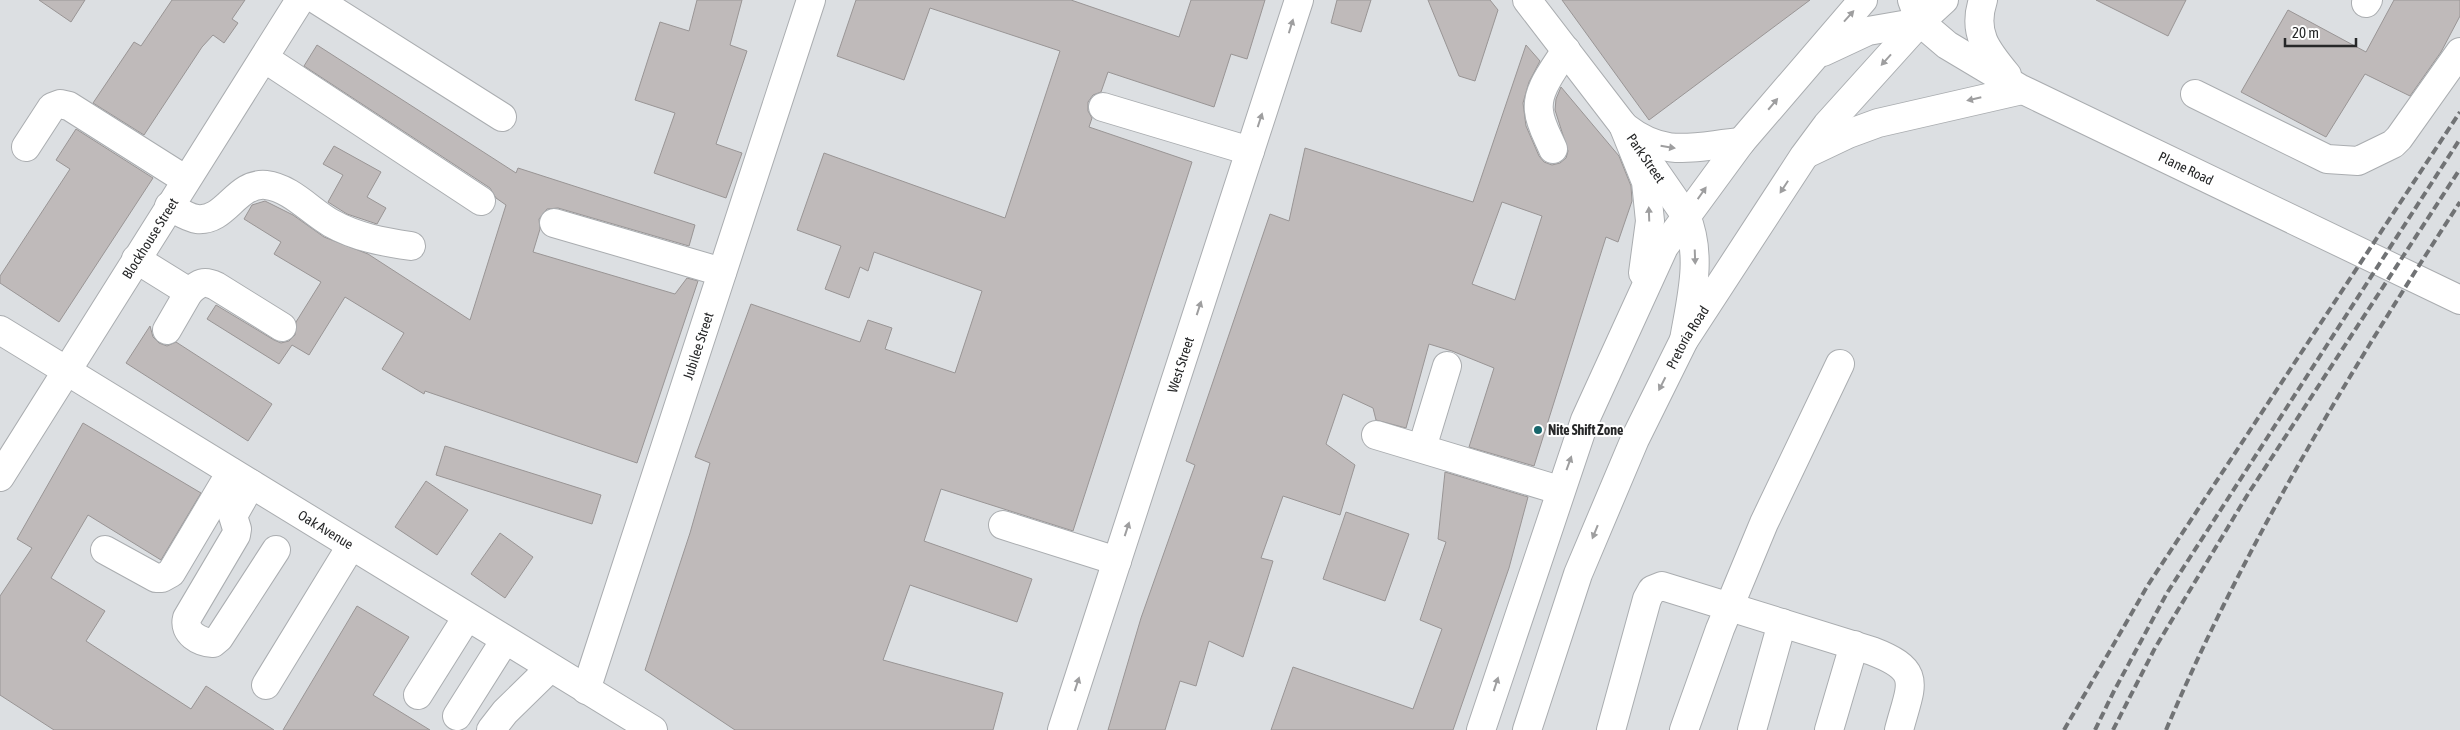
<svg xmlns="http://www.w3.org/2000/svg" width="2460" height="730" font-family="'Asap Condensed',sans-serif">
	<style>
		.building { fill: #bfbaba; stroke: #999595; fill-rule: evenodd }
		.lines { fill: none; stroke-linecap: round; stroke-linejoin: round }
		.minor-casing { stroke: #aaadb0; stroke-width: 30 }
		.major-casing { stroke: #aaadb0; stroke-width: 30 }
		.minor { stroke: #fff; stroke-width: 28 }
		.major { stroke: #fff; stroke-width: 28 }
		.rail { stroke: #717375; stroke-width: 4; stroke-dasharray: 8 4; stroke-linecap: butt }
		.oneway { fill: #9e9e9f }
		.poi-dot { fill: #18666c; stroke: #fff; stroke-width: 2 }
		.labels { text-anchor: middle; stroke-width: 4; stroke-linejoin: round; paint-order: stroke }
		.street-label { font-size: 14px; fill: #272829; stroke: #fff }
		.poi-label { font-size: 14px; font-weight: bold; fill: #272829; stroke: #fff; text-anchor: start }
	</style>
	<rect width="100%" height="100%" fill="#dcdfe2"/>
	<g class="building">
		<polygon points="39,0 85,0 71,22"/>
		<polygon points="172,0 245,0 232,19 238,23 224,43 213,35 202,47 144,135 93,103 134,42 141,46"/>
		<polygon points="697,0 742,0 730,45 747,51 716,144 742,153 726,198 654,173 675,113 635,100 660,22 689,31"/>
		<polygon points="856,0 1071,0 1179,37 1191,0 1265,0 1247,59 1231,54 1214,107 1108,72 1101,92 1093,95 1088,102 1088,111 1092,118 1089,127 1192,162 1073,531 941,489 924,541 1032,579 1017,622 910,585 883,660 1003,693 993,730 735,730 645,670 690,533 710,463 695,457 751,304 860,342 868,320 892,328 885,349 955,373 982,291 874,252 868,271 860,267 849,298 825,289 841,246 797,230 824,153 1005,218 1060,51 930,8 904,80 837,56"/>
		<polygon points="1337,0 1371,0 1361,32 1331,23"/>
		<polygon points="1428,0 1490,0 1498,10 1475,81 1459,76"/>
		<polygon points="1562,0 1810,0 1649,120"/>
		<polygon points="2096,0 2186,0 2168,36"/>
		<polygon points="2394,0 2460,0 2460,16 2441,52 2410,96 2365,74 2326,137 2241,92 2288,10 2366,52"/>
		<polygon points="317,45 516,173 518,168 695,225 689,246 558,208 547,209 539,219 540,229 533,252 675,294 687,278 698,281 637,463 425,391 424,394 382,369 404,333 345,297 309,355 292,345 279,364 207,319 216,305 274,340 281,343 289,341 295,335 296,322 321,282 274,254 281,242 244,219 252,205 265,201 293,215 324,237 368,254 470,320 506,205 496,198 490,188 304,66"/>
		<path d="M 1526,45 L 1540,61 L 1529,82 L 1523,103 L 1526,126 L 1539,156 L 1544,162 L 1552,165 L 1560,163 L 1566,158 L 1568,151 L 1555,110 L 1556,99 L 1561,87 L 1619,156 L 1631,186 L 1632,201 L 1618,242 L 1606,237 L 1534,466 L 1469,447 L 1494,368 L 1452,351 L 1429,344 L 1406,428 L 1376,420 L 1373,408 L 1343,394 L 1326,444 L 1355,465 L 1340,515 L 1283,496 L 1261,558 L 1273,561 L 1243,657 L 1209,641 L 1196,686 L 1180,681 L 1165,730 L 1108,730 L 1141,618 L 1195,465 L 1186,461 L 1270,214 L 1289,221 L 1305,148 L 1473,202 ZM 1502,202 L 1542,216 L 1515,300 L 1472,284 Z"/>
		<polygon points="76,129 153,178 59,322 0,283 0,276 70,169 56,160"/>
		<polygon points="334,146 381,172 367,197 386,208 377,224 347,214 328,202 343,175 323,164"/>
		<polygon points="150,326 153,337 159,343 167,346 176,342 272,404 248,441 126,363"/>
		<polygon points="83,423 201,493 161,560 88,515 51,578 105,611 86,641 191,709 206,686 274,730 54,730 0,695 0,596 32,548 17,539"/>
		<polygon points="445,446 601,495 592,524 436,475"/>
		<polygon points="1445,472 1528,497 1509,568 1453,730 1271,730 1293,667 1413,709 1442,629 1420,620 1446,542 1438,539"/>
		<polygon points="426,481 468,510 437,555 395,527"/>
		<polygon points="1346,512 1409,534 1385,601 1323,579"/>
		<polygon points="500,533 533,557 505,598 471,574"/>
		<polygon points="357,606 409,637 373,695 430,730 283,730"/>
	</g>
	<g class="lines">
		<g class="minor-casing">
			<g id="minor">
				<polyline points="317,0 502,117"/>
				<path id="s1" d="M 1527,0 L 1623,125 L 1686,216 C 1703,256 1691,299 1684,340"/>
				<polyline points="2366,3 2368,0"/>
				<polyline points="264,58 481,201"/>
				<polyline points="2195,94 2327,159 2358,161 2393,144 2399,138 2460,52"/>
				<polyline points="1103,107 1250,151"/>
				<polyline points="26,147 52,107 60,104 69,106 186,180"/>
				<path d="M 1553,149 C 1548,137 1540,124 1539,111 C 1536,90 1555,68 1566,50"/>
				<path d="M 169,206 C 178,211 188,218 197,219 C 226,222 236,182 266,185 C 291,188 310,211 331,223 C 356,237 383,242 411,246"/>
				<polyline points="554,223 722,272"/>
				<path d="M 136,259 L 189,292 C 199,283 204,280 216,286 L 282,327"/>
				<path id="s2" d="M 0,330 L 653,730"/>
				<polyline points="167,330 189,292"/>
				<polyline points="1376,435 1559,490"/>
				<polyline points="1422,448 1447,366"/>
				<path id="s3" d="M 0,477 L 300,0"/>
				<path d="M 251,484 L 233,516 L 237,529 L 236,535 L 187,618 C 183,633 199,642 213,643 L 219,638 L 276,550"/>
				<polyline points="1003,525 1117,561"/>
				<polyline points="105,550 156,578 162,578 171,573 231,472"/>
				<polyline points="266,685 351,546"/>
				<path id="s4" d="M 586,690 L 811,0"/>
				<polyline points="418,695 467,617"/>
				<polyline points="457,716 505,640"/>
				<polyline points="491,730 505,712 550,668"/>
				<path id="s5" d="M 1062,730 L 1299,0"/>
				<path d="M 1611,730 L 1647,599 L 1652,590 L 1662,586 L 1872,651 C 1924,671 1911,684 1899,730"/>
				<polyline points="1684,730 1720,629 1764,523 1840,364"/>
				<polyline points="1752,730 1782,623"/>
				<polyline points="1829,730 1854,645"/>
			</g>
		</g>
		<g class="major-casing">
			<g id="major">
				<path id="s6" d="M 1912,0 L 1920,22 L 1947,45 L 2019,88 L 2460,300"/>
				<path d="M 1983,0 C 1972,33 1987,51 2007,75"/>
				<polyline points="1823,52 1868,31 1920,22"/>
				<polyline points="1623,125 1646,182 1650,221 1643,273"/>
				<path d="M 1625,127 C 1666,159 1694,146 1741,142"/>
				<polyline points="1808,153 1848,134 1878,123 2022,90"/>
				<polyline points="1481,730 1585,420 1664,247 1741,142 1863,0"/>
				<path id="s7" d="M 1527,730 L 1578,574 L 1635,439 L 1684,340 L 1804,156 L 1827,125 L 1920,22 L 1944,0"/>
			</g>
		</g>
		<use href="#minor" class="minor"/>
		<use href="#major" class="major"/>
		<g class="rail">
			<polyline points="2064,730 2148,585 2460,112"/>
			<polyline points="2095,730 2114,691 2167,593 2460,139"/>
			<polyline points="2113,730 2155,648 2248,494 2460,169"/>
			<path d="M 2166,730 C 2245,544 2350,371 2460,202"/>
		</g>
	</g>
	<defs><path id="oneway-solid" d="M-6-.8H1V-3.2L6.5 0L1 3.2V.8H-6Z" transform="scale(1.25)"/></defs>
	<g class="oneway">
		<use href="#oneway-solid" transform="translate(1849 16) rotate(-48)"/>
		<use href="#oneway-solid" transform="translate(1291 26) rotate(-73)"/>
		<use href="#oneway-solid" transform="translate(1886 60) rotate(132)"/>
		<use href="#oneway-solid" transform="translate(1974 99) rotate(167)"/>
		<use href="#oneway-solid" transform="translate(1773 104) rotate(-50)"/>
		<use href="#oneway-solid" transform="translate(1260 120) rotate(-72)"/>
		<use href="#oneway-solid" transform="translate(1668 147) rotate(9)"/>
		<use href="#oneway-solid" transform="translate(1784 187) rotate(123)"/>
		<use href="#oneway-solid" transform="translate(1702 193) rotate(-55)"/>
		<use href="#oneway-solid" transform="translate(1649 214) rotate(-92)"/>
		<use href="#oneway-solid" transform="translate(1695 257) rotate(88)"/>
		<use href="#oneway-solid" transform="translate(1199 308) rotate(-72)"/>
		<use href="#oneway-solid" transform="translate(1662 384) rotate(117)"/>
		<use href="#oneway-solid" transform="translate(1569 463) rotate(-70)"/>
		<use href="#oneway-solid" transform="translate(1127 529) rotate(-72)"/>
		<use href="#oneway-solid" transform="translate(1595 532) rotate(112)"/>
		<use href="#oneway-solid" transform="translate(1077 684) rotate(-72)"/>
		<use href="#oneway-solid" transform="translate(1496 684) rotate(-72)"/>
	</g>
	<circle class="poi-dot" cx="1538" cy="430" r="5"/>
	<g class="labels">
		<g class="street-label">
			<text dy="5" stroke="none"><textPath href="#s1" startOffset="198">Park Street</textPath></text>
			<text dy="5" stroke="none"><textPath href="#s6" startOffset="328">Plane Road</textPath></text>
			<text dy="5" stroke="none"><textPath href="#s3" startOffset="282">Blockhouse Street</textPath></text>
			<text dy="5" stroke="none"><textPath href="#s7" startOffset="425">Pretoria Road</textPath></text>
			<text dy="5" stroke="none"><textPath href="#s4" startOffset="362">Jubilee Street</textPath></text>
			<text dy="5" stroke="none"><textPath href="#s5" startOffset="384">West Street</textPath></text>
			<text dy="5" stroke="none"><textPath href="#s2" startOffset="382">Oak Avenue</textPath></text>
		</g>
		<g class="poi-label">
			<text x="1548" y="435">Nite Shift Zone</text>
		</g>
	</g>
	<path d="M2285 38v8h71v-8" fill="none" stroke="#272829" stroke-width="2.5"/>
	<text x="2292" y="38" font-size="15" fill="#272829" stroke="#ffffff" stroke-width="4" paint-order="stroke">20 m</text>
</svg>
